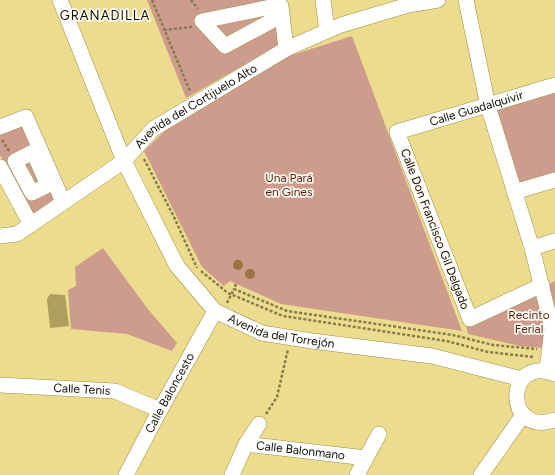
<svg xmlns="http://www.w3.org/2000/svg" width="555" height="475" font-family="Figtree,sans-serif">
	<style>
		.green { fill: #ce9c8d }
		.water { fill: #ad9f5e }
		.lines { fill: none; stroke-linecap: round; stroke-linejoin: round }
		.minor-casing { stroke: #9e8e42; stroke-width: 16 }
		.path { stroke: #877c4c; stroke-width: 2.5; stroke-dasharray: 3 2; stroke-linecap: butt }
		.minor { stroke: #fff; stroke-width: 15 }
		.tree { fill: #9b7345 }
		.labels { text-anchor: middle; stroke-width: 3.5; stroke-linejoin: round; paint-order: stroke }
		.street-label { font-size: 12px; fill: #110c00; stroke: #fefcf5 }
		.park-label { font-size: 12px; fill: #591d09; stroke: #fefcf5 }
		.neighbourhood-label { font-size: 13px; letter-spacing: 1px; fill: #110c00; stroke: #fefcf5 }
	</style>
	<rect width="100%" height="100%" fill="#ecdc8e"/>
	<g class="green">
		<polygon points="147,0 273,0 281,44 186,98"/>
		<polygon points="352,36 462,331 281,304 230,281 224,286 202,267 144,151 168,128 289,56"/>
		<polygon points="555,92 555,180 514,192 488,106"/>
		<polygon points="24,122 60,204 36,221 0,155 0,130"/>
		<polygon points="103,248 147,308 177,343 172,351 127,334 71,329 68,290 76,286 75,267"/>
		<polygon points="555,281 555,349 520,346 468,334 466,325"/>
	</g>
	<polygon class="water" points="50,294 65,295 69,326 50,328 47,299"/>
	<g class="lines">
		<g class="minor-casing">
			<g id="minor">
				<path id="s1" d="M 60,0 L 124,161 L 177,266 L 215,311 L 262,333 L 312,341 L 432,356 L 522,379"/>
				<polyline points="323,0 327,31"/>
				<polyline points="466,0 488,106 532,248 552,328 547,370"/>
				<polygon points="276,6 277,18 225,46 202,21"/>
				<polyline points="281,6 286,49"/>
				<polyline points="0,127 26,117 63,202"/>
				<polygon points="33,152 48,185 32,193 15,161"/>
				<polyline points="0,167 31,225"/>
				<polyline points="514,192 555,180"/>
				<path id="s2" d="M 0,236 L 17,234 L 124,161 L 153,129 L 286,49 L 341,25 L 408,5 L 438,0"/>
				<polyline points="532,248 555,241"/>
				<path id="s3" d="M 542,285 L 470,319 L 397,132 L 555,85"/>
				<path d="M 555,374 C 505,354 503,437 555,420"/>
				<path id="s4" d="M 0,385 L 115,391 L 160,410"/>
				<polyline points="246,444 259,424"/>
				<path id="s5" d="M 126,475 L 160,410 L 215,311"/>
				<path id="s6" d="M 232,475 L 246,444 L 366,458"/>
				<polyline points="357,475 379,434"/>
				<polyline points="481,475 523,415"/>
			</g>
		</g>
		<g class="path">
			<polyline points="152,0 190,91"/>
			<polyline points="191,0 198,9"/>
			<polyline points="164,30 192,27"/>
			<polyline points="2,140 9,151"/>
			<polyline points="144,159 174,217 197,268"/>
			<polyline points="201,271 228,293 283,316 447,341 488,352 534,357"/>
			<polyline points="236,284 234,289 287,311 453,335 493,345 537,349"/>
			<polyline points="227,303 234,289"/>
			<polyline points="266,414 277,397 288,349"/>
		</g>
		<use href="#minor" class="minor"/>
	</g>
	<g class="tree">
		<circle cx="238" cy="265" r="5"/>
		<circle cx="250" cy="274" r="5"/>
	</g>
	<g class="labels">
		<g class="street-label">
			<text dy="4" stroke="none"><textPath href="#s2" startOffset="238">Avenida del Cortijuelo Alto</textPath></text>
			<text dy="4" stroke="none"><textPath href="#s3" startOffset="363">Calle Guadalquivir</textPath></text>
			<text transform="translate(435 229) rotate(69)" y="4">Calle Don Francisco Gil Delgado</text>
			<text dy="4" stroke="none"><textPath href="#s1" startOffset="420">Avenida del Torrejón</textPath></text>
			<text dy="4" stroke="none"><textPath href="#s4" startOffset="82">Calle Tenis</textPath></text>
			<text dy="4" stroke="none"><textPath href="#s5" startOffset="93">Calle Baloncesto</textPath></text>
			<text dy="4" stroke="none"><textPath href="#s6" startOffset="89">Calle Balonmano</textPath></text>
		</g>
		<g class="park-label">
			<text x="289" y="182">Una Pará<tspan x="289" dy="14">en Gines</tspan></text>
			<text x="529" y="319">Recinto<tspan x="529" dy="14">Ferial</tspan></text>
		</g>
		<g class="neighbourhood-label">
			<text x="105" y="20">GRANADILLA</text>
		</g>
	</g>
</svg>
